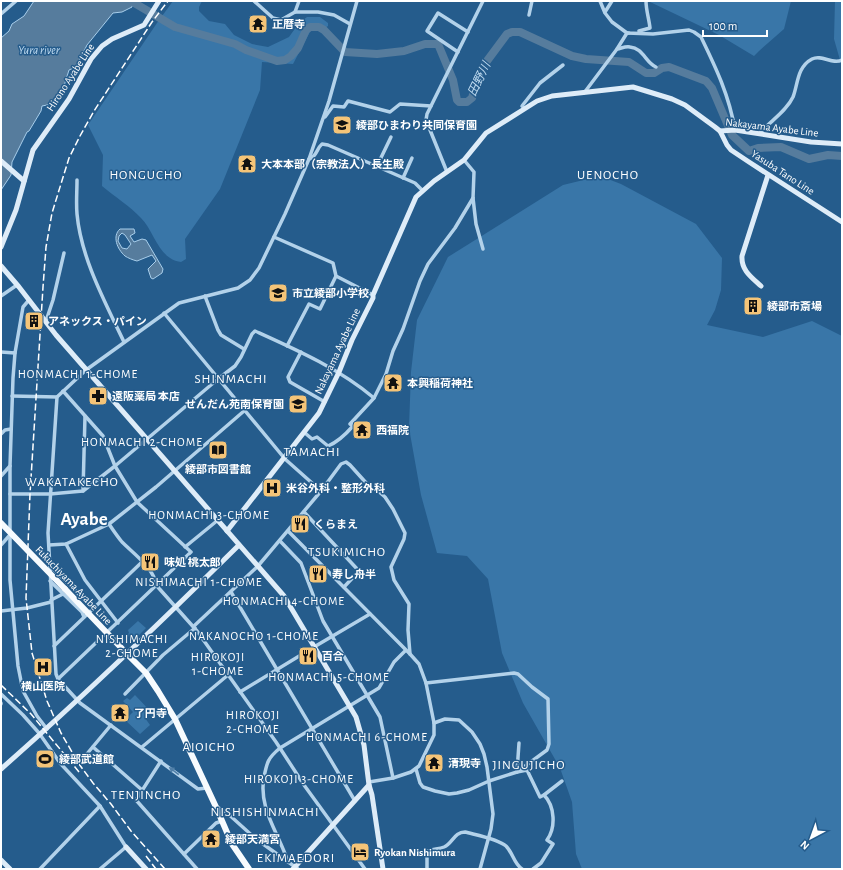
<svg xmlns="http://www.w3.org/2000/svg" width="843" height="870" font-family="'Alegreya Sans','Noto Sans JP',sans-serif">
	<style>
		.green { fill: #3976a8 }
		.water { fill: #567c9d; stroke: #a8ceeb; fill-rule: evenodd }
		.lines { fill: none; stroke-linecap: round; stroke-linejoin: round }
		.river { stroke: #567c9d; stroke-width: 8 }
		.street { stroke: #b3d2ea; stroke-width: 3.5 }
		.secondary { stroke: #deecf8; stroke-width: 5 }
		.primary { stroke: #f7fbfe; stroke-width: 6 }
		.rail { stroke: #fff; stroke-width: 1.5; stroke-dasharray: 7 3; stroke-linecap: butt }
		.primary-bridge { stroke: #f7fbfe; stroke-width: 6 }
		.oneway { fill: #507fa8 }
		.labels { text-anchor: middle; stroke-width: 3; stroke-linejoin: round; paint-order: stroke }
		.poi-label { font-size: 11px; font-weight: bold; fill: #fff; stroke: #255c8c; text-anchor: start }
		.street-label { font-size: 11px; fill: #fff; stroke: #255c8c }
		.water-label { font-size: 12px; font-style: italic; fill: #bfdbf1; stroke: #255c8c }
		.neighbourhood-label { font-size: 12px; letter-spacing: 1px; fill: #fff; stroke: #255c8c }
		.quarter-label { font-size: 13px; letter-spacing: 1px; fill: #fff; stroke: #255c8c }
		.town-label { font-size: 19px; font-weight: bold; fill: #fff; stroke: #255c8c }
	</style>
	<rect width="100%" height="100%" fill="#255c8c"/>
	<g class="green">
		<path d="M 173,1 L 202,1 L 199,7 L 199,11 L 209,21 L 225,24 L 234,35 L 252,44 L 268,47 L 289,37 L 299,23 L 307,17 L 320,17 L 328,23 L 328,26 L 325,28 L 316,24 L 311,30 L 293,64 L 262,62 L 260,90 L 220,189 L 185,239 L 186,259 L 181,262 C 158,259 155,232 141,218 C 130,206 115,197 102,186 L 103,155 L 88,125 L 157,23 Z"/>
		<polygon points="648,1 791,1 784,29 759,51 754,56 719,35"/>
		<polygon points="835,1 842,1 842,67 834,39"/>
		<polygon points="600,176 621,184 696,224 722,258 721,290 715,310 707,325 763,337 812,321 842,336 842,869 582,869 576,854 572,802 560,768 523,703 502,653 488,579 467,556 437,553 421,495 409,428 411,372 417,320 448,257 563,185"/>
		<polygon points="138,621 146,628 133,641 127,635 129,633 128,630"/>
		<polygon points="135,695 152,713 145,718 150,725 140,734 125,720 133,712 123,701 127,698 130,700"/>
	</g>
	<g class="water">
		<polygon points="34,1 133,1 132,7 122,12 113,13 87,45 76,67 69,70 64,86 52,104 42,106 41,111 29,131 27,132 12,162 11,175 1,190 1,38 9,31 12,24 24,16"/>
		<path d="M 120,229 L 134,229 L 135,233 L 130,236 L 134,242 L 142,239 L 146,240 L 163,269 L 162,273 L 153,279 L 151,278 L 148,269 L 156,261 L 152,255 L 137,261 C 133,260 128,258 125,256 C 117,249 112,236 120,229 ZM 122,233 L 125,235 L 131,244 L 127,249 L 122,248 L 118,241 L 119,236 Z"/>
	</g>
	<g class="lines">
		<polyline class="river" points="131,1 175,27 235,44 246,50 277,61 285,60 291,56 298,48 306,30 310,27 319,27 324,30 345,52 377,54 404,51 425,44 438,44 453,80 457,100 459,102 467,102 472,98 478,78 484,65 507,34 512,32 520,32 572,56 586,59 629,62 646,73 654,73 662,68 669,67 706,81 712,88 732,135 749,151 758,148 781,147 809,159 828,155 842,156"/>
		<g class="street">
			<polyline points="254,1 273,18 281,20 295,12 318,12 334,15 350,24"/>
			<path d="M 600,1 L 605,13 L 612,22 L 627,33 L 653,34 L 689,30 L 694,32 L 701,37 C 716,68 729,95 735,130"/>
			<polyline points="295,12 299,1"/>
			<polyline points="605,12 612,1"/>
			<polyline points="1,14 16,1"/>
			<polyline points="529,15 532,1"/>
			<path d="M 639,31 L 650,28 C 649,19 646,10 646,1"/>
			<path d="M 617,49 C 622,48 626,46 630,47 C 643,48 646,63 656,67"/>
			<polyline points="458,52 427,31 438,13 468,32"/>
			<polyline points="584,93 617,49 627,33 629,33"/>
			<polyline points="524,108 522,106 540,83 563,65"/>
			<polyline points="325,117 333,106 344,107 348,101 390,112 400,104 431,106"/>
			<path d="M 759,134 C 769,122 786,112 793,97 C 798,84 797,67 812,59 C 822,54 832,65 842,60"/>
			<path d="M 309,159 C 317,157 316,149 322,144 L 328,145 L 415,183 L 422,190"/>
			<polyline points="464,160 474,172 473,198 476,224 483,249"/>
			<polyline points="377,166 391,137"/>
			<polyline points="447,172 426,120 427,114 483,1"/>
			<polyline points="403,178 412,158"/>
			<path d="M 77,180 C 77,192 76,203 77,214 C 81,258 105,302 124,342"/>
			<polyline points="274,237 333,263 336,276 373,295"/>
			<polyline points="1,296 17,285"/>
			<polyline points="205,296 218,330 221,335 244,349"/>
			<polyline points="164,313 285,459 321,491"/>
			<polyline points="46,321 53,300 64,253"/>
			<polyline points="287,346 309,304 320,309 336,276"/>
			<polyline points="1,352 15,353 23,307 29,300"/>
			<polyline points="301,352 288,377 290,382 325,402"/>
			<polyline points="15,353 13,378 10,466 10,580 18,666 23,691 37,716 47,729"/>
			<polyline points="12,396 57,397"/>
			<path d="M 305,433 L 312,439 L 317,437 L 328,446 C 338,442 346,434 353,426 L 350,424 L 374,398 L 386,374 L 393,351 L 403,329 L 420,281 L 428,264 L 455,228 L 473,198"/>
			<polyline points="1,434 5,430 11,429"/>
			<polyline points="1,476 10,466"/>
			<polyline points="83,491 85,416"/>
			<path d="M 10,494 L 50,494 L 83,491 L 115,466 L 218,379 L 235,366 L 241,357 L 252,334 L 255,331 C 297,350 338,368 374,398"/>
			<polyline points="304,512 359,571 344,587"/>
			<path d="M 109,524 C 113,530 117,536 122,542 C 133,553 155,569 156,585 L 197,631 L 276,742 L 304,785 L 365,869"/>
			<polyline points="288,531 410,654 419,664 426,683 434,723 434,735 419,766 411,772 393,778 369,782"/>
			<polyline points="280,541 301,563 323,621 380,717 393,778"/>
			<polyline points="66,544 85,580 118,623"/>
			<polyline points="1,545 9,536"/>
			<polyline points="49,545 66,544 109,524 156,487 244,411"/>
			<polyline points="185,547 218,520"/>
			<polyline points="50,566 93,608"/>
			<polyline points="50,581 82,612 84,617"/>
			<polyline points="231,592 355,801"/>
			<polyline points="51,600 63,594"/>
			<polyline points="1,611 27,608 51,602"/>
			<polyline points="194,626 258,566 321,491 341,464 346,462 350,465 368,485 377,490 385,497 393,509 405,533 404,539 391,567 394,580 409,604 408,630 410,654"/>
			<polyline points="54,646 142,562"/>
			<polyline points="58,679 191,552 137,502 115,466 103,436 63,391"/>
			<polyline points="240,692 314,647 370,614"/>
			<polyline points="1,694 23,715 39,733 60,763 100,806 126,847 100,869"/>
			<polyline points="125,694 163,655 195,628"/>
			<polyline points="1,703 1,704"/>
			<polyline points="434,723 445,719 459,720 472,732 480,744 484,754 487,767 493,814 491,829 480,869"/>
			<path d="M 519,743 L 517,772 L 527,770 L 540,797 L 544,795 C 555,806 556,828 547,840 L 553,844 L 541,863 L 533,869"/>
			<polyline points="93,747 142,790"/>
			<polyline points="142,747 228,675"/>
			<polyline points="81,761 111,725"/>
			<polyline points="161,761 136,800 197,869"/>
			<polyline points="416,769 420,783 423,787 435,791 449,794 457,793 469,790 489,781 517,772 547,750 549,744 548,699 532,687 518,674 514,673 426,683"/>
			<polyline points="207,788 198,789 80,703 58,679 56,674 48,533 57,397 86,370 179,303 238,288 250,280 259,268 285,214 309,159 329,101 357,1"/>
			<polyline points="544,795 562,781"/>
			<polyline points="217,807 226,812 256,839 298,869"/>
			<polyline points="184,854 216,823 222,821"/>
			<path d="M 288,862 C 279,833 258,809 264,777 C 267,762 268,758 280,748 L 379,688 L 394,662 L 405,651"/>
			<polyline points="40,869 100,806"/>
			<path d="M 427,869 L 427,855 L 428,851 C 433,849 439,849 444,847 C 453,843 454,832 465,832 C 476,835 498,839 506,846 C 513,853 514,864 522,869"/>
		</g>
		<g class="secondary">
			<polyline points="720,131 735,130 811,142 842,144"/>
			<polyline points="1,161 24,181"/>
			<polyline points="1,247 16,210 33,150 69,99 91,59 102,46 112,39 144,25 159,1"/>
			<polyline points="1,266 19,287 56,335 284,596 356,717 364,745 369,785 372,795 383,869"/>
			<path d="M 761,286 C 751,277 741,270 742,256 L 768,175"/>
			<polyline points="227,531 319,413 339,372 352,340 373,298 373,295 416,197 434,181 464,160 486,133 537,101 552,96 633,87 672,99 685,105 715,127 720,131 727,145 731,150 749,162 842,222"/>
			<path d="M 1,769 C 83,697 161,622 239,545"/>
			<polyline points="126,847 146,869"/>
			<polyline points="1,860 10,869"/>
			<polyline points="293,869 369,785"/>
		</g>
		<polyline class="primary" points="65,589 130,657 146,673 158,691 175,719 216,807 232,844 249,869"/>
		<g class="rail">
			<polyline points="1,685 31,714 79,772"/>
			<polyline points="146,856 156,869"/>
			<polyline points="165,869 131,831 111,804 93,783 79,764 61,733 47,701 32,653 26,598 30,494 43,287 46,247 52,213 69,158 80,136 94,111 152,22 168,1"/>
		</g>
		<polyline class="primary-bridge" points="1,523 65,589"/>
	</g>
	<defs><path id="oneway-solid" d="M-6-.8H1V-3.2L6.5 0L1 3.2V.8H-6Z"/></defs>
	<use class="oneway" href="#oneway-solid" transform="translate(174 771) rotate(-143)"/>
	<defs>
		<g id="temple-square" transform="scale(1)"><rect x="-9" y="-9" width="18" height="18" rx="4" fill="#f4c478" stroke="#255c8c"/><path d="M0-6L5-2H3V0L6.5 2.5H4V6H1.5V3h-3V6H-4V2.5H-6.5L-3 0V-2H-5Z" fill="#111"/></g>
		<g id="school-square" transform="scale(1)"><rect x="-9" y="-9" width="18" height="18" rx="4" fill="#f4c478" stroke="#255c8c"/><path d="M0-5L7-2L0 1L-7-2ZM-4 1L0 2.5L4 1V4Q0 6-4 4Z" fill="#111"/></g>
		<g id="building-square" transform="scale(1)"><rect x="-9" y="-9" width="18" height="18" rx="4" fill="#f4c478" stroke="#255c8c"/><path d="M-4-6H4V6H1V3H-1V6H-4ZM-2.5-4.3h1.7v1.8h-1.7ZM.8-4.3h1.7v1.8H.8ZM-2.5-1h1.7V.8h-1.7ZM.8-1h1.7V.8H.8Z" fill="#111"/></g>
		<g id="pharmacy-square" transform="scale(1)"><rect x="-9" y="-9" width="18" height="18" rx="4" fill="#f4c478" stroke="#255c8c"/><path d="M-2-6h4v4h4v4h-4v4h-4v-4h-4v-4h4Z" fill="#111"/></g>
		<g id="library-square" transform="scale(1)"><rect x="-9" y="-9" width="18" height="18" rx="4" fill="#f4c478" stroke="#255c8c"/><path d="M-6-4Q-3-5.5-.7-3.5V5Q-3 3-6 4ZM6-4Q3-5.5 .7-3.5V5Q3 3 6 4Z" fill="#111"/></g>
		<g id="hospital-square" transform="scale(1)"><rect x="-9" y="-9" width="18" height="18" rx="4" fill="#f4c478" stroke="#255c8c"/><path d="M-5-5h3v3.5h4V-5h3V5h-3V1.5h-4V5h-3Z" fill="#111"/></g>
		<g id="restaurant-square" transform="scale(1)"><rect x="-9" y="-9" width="18" height="18" rx="4" fill="#f4c478" stroke="#255c8c"/><path d="M-5-6h1v4h1v-4h1v4h1v-4h1v5L-1.5 .5V6h-2V.5L-5-1ZM5-6V6H3V1.5H1.5Q1.5-4 5-6Z" fill="#111"/></g>
		<g id="stadium-square" transform="scale(1)"><rect x="-9" y="-9" width="18" height="18" rx="4" fill="#f4c478" stroke="#255c8c"/><path d="M0-5a6.5 5 0 1 0 0 10a6.5 5 0 1 0 0-10ZM-3.5-1.8h7v3.6h-7Z" fill="#111"/></g>
		<g id="hotel-square" transform="scale(1)"><rect x="-9" y="-9" width="18" height="18" rx="4" fill="#f4c478" stroke="#255c8c"/><path d="M-6-4.5h1.5V1H6V5H4.5V3h-9V5H-6ZM-4 0a1.8 1.8 0 1 1 3.6 0ZM.5 0V-2.5h3Q6-2.5 6 0Z" fill="#111"/></g>
	</defs>
	<g fill-rule="evenodd">
		<use href="#temple-square" x="258" y="24"/>
		<use href="#school-square" x="342" y="125"/>
		<use href="#temple-square" x="247" y="164"/>
		<use href="#school-square" x="278" y="293"/>
		<use href="#building-square" x="753" y="306"/>
		<use href="#building-square" x="34" y="321"/>
		<use href="#temple-square" x="393" y="383"/>
		<use href="#pharmacy-square" x="98" y="396"/>
		<use href="#school-square" x="298" y="404"/>
		<use href="#temple-square" x="362" y="430"/>
		<use href="#library-square" x="218" y="450"/>
		<use href="#hospital-square" x="272" y="488"/>
		<use href="#restaurant-square" x="300" y="524"/>
		<use href="#restaurant-square" x="150" y="562"/>
		<use href="#restaurant-square" x="318" y="574"/>
		<use href="#restaurant-square" x="308" y="656"/>
		<use href="#hospital-square" x="43" y="667"/>
		<use href="#temple-square" x="120" y="713"/>
		<use href="#stadium-square" x="45" y="759"/>
		<use href="#temple-square" x="434" y="763"/>
		<use href="#temple-square" x="211" y="839"/>
		<use href="#hotel-square" x="360" y="852"/>
	</g>
	<g class="labels">
		<g class="poi-label">
			<text x="272" y="28">正暦寺</text>
			<text x="356" y="129">綾部ひまわり共同保育園</text>
			<text x="261" y="168">大本本部（宗教法人）長生殿</text>
			<text x="292" y="297">市立綾部小学校</text>
			<text x="767" y="310">綾部市斎場</text>
			<text x="48" y="325">アネックス・パイン</text>
			<text x="407" y="387">本興稲荷神社</text>
			<text x="112" y="400">遠阪薬局 本店</text>
			<text x="284" y="408" text-anchor="end">せんだん苑南保育園</text>
			<text x="376" y="434">西福院</text>
			<text x="218" y="473" text-anchor="middle">綾部市図書館</text>
			<text x="286" y="492">米谷外科・整形外科</text>
			<text x="314" y="528">くらまえ</text>
			<text x="164" y="566">味処 桃太郎</text>
			<text x="332" y="578">寿し舟半</text>
			<text x="322" y="660">百合</text>
			<text x="43" y="690" text-anchor="middle">横山医院</text>
			<text x="134" y="717">了円寺</text>
			<text x="59" y="763">綾部武道館</text>
			<text x="448" y="767">清現寺</text>
			<text x="225" y="843">綾部天満宮</text>
			<text x="374" y="856">Ryokan Nishimura</text>
		</g>
		<g class="street-label">
			<text transform="translate(70 77) rotate(-57)" y="4">Hirono Ayabe Line</text>
			<text transform="translate(772 127) rotate(7)" y="4">Nakayama Ayabe Line</text>
			<text transform="translate(783 172) rotate(33)" y="4">Yasuba Tano Line</text>
			<text transform="translate(337 351) rotate(-65)" y="4">Nakayama Ayabe Line</text>
			<text transform="translate(74 585) rotate(46)" y="4">Fukuchiyama Ayabe Line</text>
		</g>
		<g class="water-label">
			<text x="39" y="54">Yura river</text>
			<text transform="translate(479 79) rotate(-64)" y="4">田野川</text>
		</g>
		<g class="neighbourhood-label">
			<text x="78" y="378">HONMACHI 1-CHOME</text>
			<text x="142" y="446">HONMACHI 2-CHOME</text>
			<text x="209" y="519">HONMACHI 3-CHOME</text>
			<text x="199" y="586">NISHIMACHI 1-CHOME</text>
			<text x="284" y="605">HONMACHI 4-CHOME</text>
			<text x="254" y="640">NAKANOCHO 1-CHOME</text>
			<text x="132" y="643">NISHIMACHI<tspan x="132" dy="14">2-CHOME</tspan></text>
			<text x="218" y="661">HIROKOJI<tspan x="218" dy="14">1-CHOME</tspan></text>
			<text x="329" y="681">HONMACHI 5-CHOME</text>
			<text x="253" y="719">HIROKOJI<tspan x="253" dy="14">2-CHOME</tspan></text>
			<text x="367" y="741">HONMACHI 6-CHOME</text>
			<text x="299" y="783">HIROKOJI 3-CHOME</text>
		</g>
		<g class="quarter-label">
			<text x="146" y="179">HONGUCHO</text>
			<text x="608" y="179">UENOCHO</text>
			<text x="231" y="383">SHINMACHI</text>
			<text x="312" y="456">TAMACHI</text>
			<text x="72" y="486">WAKATAKECHO</text>
			<text x="347" y="556">TSUKIMICHO</text>
			<text x="209" y="751">AIOICHO</text>
			<text x="529" y="769">JINGUJICHO</text>
			<text x="146" y="799">TENJINCHO</text>
			<text x="265" y="816">NISHISHINMACHI</text>
			<text x="296" y="862">EKIMAEDORI</text>
		</g>
		<g class="town-label">
			<text x="84" y="525">Ayabe</text>
		</g>
	</g>
	<rect width="843" height="870" fill="none" stroke="#ffffff" stroke-width="4"/>
	<g transform="translate(811 838) rotate(221)" stroke="#255c8c" stroke-width="3" paint-order="stroke">
	<path d="M0-3L7 15L0 10L-7 15Z" fill="#ffffff"/>
	<text y="-6" font-size="11" font-weight="bold" text-anchor="middle" fill="#ffffff">N</text>
	</g>
	<path d="M703 30v6h64v-6" fill="none" stroke="#ffffff" stroke-width="2"/>
	<text x="709" y="30" font-size="12" fill="#ffffff" stroke="#255c8c" stroke-width="3" paint-order="stroke">100 m</text>
</svg>
